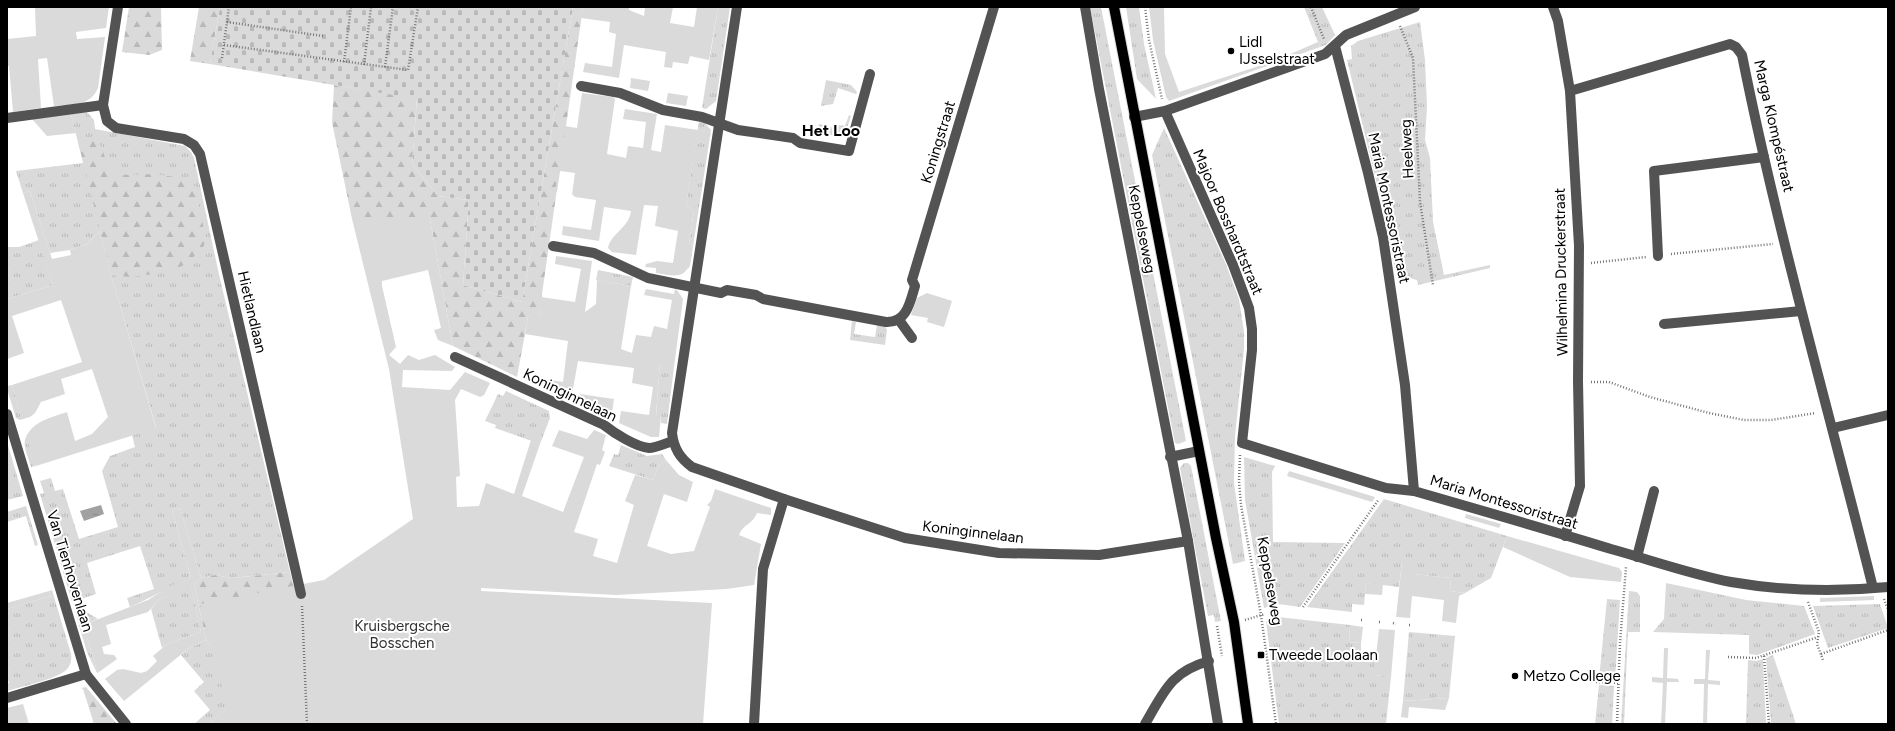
<svg xmlns="http://www.w3.org/2000/svg" width="1895" height="731" font-family="Figtree,sans-serif">
	<style>
		.grass { fill: url(#grass-tufts) }
		.forest { fill: url(#forest-firs) }
		.cemetery { fill: url(#cemetery-stones) }
		.green { fill: #dadada }
		.water { fill: url(#water-ripples) }
		.lines { fill: none; stroke-linecap: round; stroke-linejoin: round }
		.major-casing { stroke: #dbdbdb; stroke-width: 12 }
		.path { stroke: #757575; stroke-width: 2.5; stroke-dasharray: 1 2; stroke-linecap: butt }
		.minor { stroke: #535353; stroke-width: 10 }
		.major { stroke: #000; stroke-width: 10 }
		.poi-dot { fill: #000; stroke: #fff; stroke-width: 1.5 }
		.labels { text-anchor: middle; stroke-width: 4; stroke-linejoin: round; paint-order: stroke }
		.poi-label { font-size: 15px; fill: #000; stroke: #fff; text-anchor: start }
		.street-label { font-size: 15px; fill: #000; stroke: #fff }
		.park-label { font-size: 15px; fill: #313131; stroke: #fff }
		.neighbourhood-label { font-size: 16px; font-weight: bold; fill: #000; stroke: #fff }
	</style>
	<defs>
		<pattern id="grass-tufts" width="24" height="20" patternUnits="userSpaceOnUse"><rect width="24" height="20" fill="#dadada"/><path d="M3 7l-1-3M5 7V3M7 7l1-3M15 17l-1-3M17 17v-4M19 17l1-3" fill="none" stroke="#b9b9b9"/></pattern>
		<pattern id="forest-firs" width="22" height="20" patternUnits="userSpaceOnUse"><rect width="22" height="20" fill="#dadada"/><path d="M5 1l3.5 6h-7zM16 11l3.5 6h-7z" fill="#b9b9b9"/></pattern>
		<pattern id="cemetery-stones" width="16" height="16" patternUnits="userSpaceOnUse"><rect width="16" height="16" fill="#dadada"/><path d="M2 7V4a2 2 0 0 1 4 0v3zM10 15v-3a2 2 0 0 1 4 0v3z" fill="#b9b9b9"/></pattern>
		<pattern id="water-ripples" width="26" height="14" patternUnits="userSpaceOnUse"><rect width="26" height="14" fill="#a1a1a1"/><path d="M2 4q2-2 4 0t4 0M15 11q2-2 4 0t4 0" fill="none" stroke="#898989"/></pattern>
	</defs>
	<rect width="100%" height="100%" fill="#fff"/>
	<g class="grass">
		<polygon points="718,7 730,7 716,101 706,109 702,108"/>
		<polygon points="1090,7 1101,7 1186,441 1178,444 1175,443"/>
		<polygon points="1126,7 1139,7 1144,44 1156,99 1137,79"/>
		<polygon points="1304,7 1322,7 1335,35 1326,45 1320,47"/>
		<polygon points="1420,22 1425,60 1427,106 1425,140 1430,158 1433,222 1444,275 1490,265 1490,268 1418,285 1417,280 1405,277 1399,269 1395,269 1382,205 1347,60 1352,59 1351,46 1358,41"/>
		<polygon points="826,80 851,85 857,92 856,94 838,88 833,104 821,106"/>
		<path d="M 86,111 L 94,120 L 95,129 L 185,146 L 191,152 L 194,158 L 220,279 L 290,572 L 232,578 L 215,575 L 201,578 L 180,508 L 172,510 L 191,578 C 170,586 151,598 130,607 L 127,598 L 154,589 L 140,546 L 87,563 L 96,594 L 72,602 L 40,494 L 44,493 L 40,481 L 51,478 L 55,491 L 63,489 L 79,539 L 118,527 L 102,471 L 110,456 L 135,447 L 132,435 L 156,427 L 111,275 L 100,231 L 87,244 L 70,250 L 50,253 L 30,191 L 23,193 L 16,171 L 83,163 L 71,114 Z"/>
		<polygon points="849,115 851,116 844,137 817,133 819,124 837,129 839,125 845,126"/>
		<polygon points="699,121 703,121 711,130 690,266 687,270 693,245 689,244 694,210 686,206"/>
		<polygon points="1164,128 1225,262 1239,299 1244,332 1244,349 1235,436 1234,483 1245,561 1233,564 1152,155"/>
		<polygon points="39,240 53,285 7,299 7,247 19,247"/>
		<polygon points="598,270 633,277 631,286 596,280"/>
		<polygon points="852,321 856,322 854,334 875,337 877,325 885,326 887,330 885,345 850,340"/>
		<polygon points="660,362 674,367 667,424 661,423 661,416 656,416"/>
		<polygon points="12,385 21,417 30,417 20,420 16,418 7,389 7,386"/>
		<polygon points="506,391 549,411 550,418 540,444 495,428 496,425 485,421 498,394 503,396"/>
		<path d="M 35,426 L 28,440 L 36,466 L 31,467 C 26,449 18,440 35,426 Z"/>
		<polygon points="7,442 23,496 7,500"/>
		<polygon points="621,445 647,456 662,454 666,460 659,465 653,480 609,466 614,454 618,455"/>
		<polygon points="1244,457 1275,466 1272,472 1273,542 1345,543 1300,607 1278,604 1264,608 1245,500"/>
		<polygon points="1184,463 1188,463 1191,466 1221,621 1215,622 1214,615 1208,616 1180,468"/>
		<polygon points="1384,499 1507,536 1491,578 1465,593 1450,591 1451,578 1413,574 1402,562 1399,587 1366,583 1364,605 1352,604 1352,612 1307,607"/>
		<polygon points="26,506 38,545 35,546 26,516 7,522 7,512"/>
		<polygon points="1666,583 1746,600 1804,606 1815,634 1757,655 1749,654 1749,635 1653,632 1664,619"/>
		<polygon points="191,587 201,632 167,644 162,648 151,609 159,599"/>
		<path d="M 52,590 L 71,654 C 72,661 70,667 65,671 C 55,679 21,687 7,691 L 7,684 L 9,683 L 7,678 L 7,609 L 51,596 L 49,591 Z"/>
		<polygon points="1629,591 1637,592 1640,596 1640,632 1628,632 1624,724 1621,724"/>
		<polygon points="1607,599 1620,600 1615,680 1599,679"/>
		<polygon points="1880,604 1888,628 1828,648 1813,606"/>
		<polygon points="83,610 98,619 83,625 96,667 99,672 97,673 87,652 75,612"/>
		<polygon points="1278,617 1350,625 1349,642 1361,643 1361,655 1376,656 1375,675 1391,677 1386,724 1279,724 1266,621"/>
		<polygon points="1409,632 1455,636 1449,698 1403,701"/>
		<polygon points="206,640 249,690 209,724 194,724 210,710 194,691 204,682 181,655 189,648"/>
		<polygon points="1773,655 1796,724 1771,724 1766,658"/>
		<polygon points="1763,659 1766,724 1746,724 1748,660 1756,661"/>
		<polygon points="1599,685 1614,686 1612,724 1595,724"/>
	</g>
	<g class="forest">
		<polygon points="129,7 161,7 162,50 149,55 122,52"/>
		<polygon points="199,7 220,7 210,64 190,61"/>
		<polygon points="573,7 583,7 539,315 533,313 528,317 517,377 453,346 430,219 352,219 332,122 334,85 417,98 412,164 438,196 469,200 463,285 522,302"/>
		<polygon points="93,140 101,146 108,166 119,175 155,174 187,179 195,186 206,240 202,250 182,266 162,273 130,277 111,275 78,141"/>
		<polygon points="290,572 297,599 302,724 209,724 248,690 206,640 194,584 201,578 215,575 232,578"/>
		<polygon points="86,687 117,724 94,724 83,689 81,688"/>
	</g>
	<polygon class="cemetery" points="220,7 573,7 522,302 463,285 469,200 438,196 412,164 417,99 210,64"/>
	<g class="green">
		<path d="M 35,7 L 109,7 L 106,28 L 76,32 L 77,39 L 105,37 L 98,88 C 90,107 71,104 54,106 L 47,58 L 38,59 L 41,108 L 13,112 L 9,66 L 7,66 L 7,39 L 36,36 Z"/>
		<polygon points="583,7 629,7 629,10 644,16 645,7 673,7 670,23 694,27 697,7 718,7 709,60 690,56 688,64 673,62 672,68 664,67 666,52 624,45 619,78 583,72 585,63 612,67 616,34 609,32 610,22 581,18"/>
		<polygon points="1149,7 1164,7 1165,54 1179,92 1274,61 1318,42 1320,47 1169,101 1166,97 1153,40"/>
		<polygon points="631,78 650,81 648,91 630,88"/>
		<path d="M 582,93 L 613,97 L 615,99 L 607,154 L 626,158 L 628,146 L 643,148 L 646,122 L 623,119 L 625,109 L 657,114 L 651,150 L 661,152 L 665,125 L 698,130 L 686,206 L 694,210 L 689,244 L 693,245 C 688,275 687,279 656,273 L 656,268 L 645,267 L 646,264 L 657,261 L 673,263 L 678,231 L 655,226 L 658,206 L 644,205 L 636,255 L 612,252 L 608,248 C 611,233 629,228 631,211 L 604,207 L 599,241 L 562,235 L 563,226 L 591,230 L 596,200 L 575,197 L 572,194 L 575,173 L 560,171 L 557,192 L 555,192 L 565,126 L 577,128 Z"/>
		<polygon points="668,93 688,96 686,106 666,103"/>
		<polygon points="71,114 76,133 47,136 32,119"/>
		<path d="M 30,191 L 52,259 L 71,255 L 70,250 L 87,244 L 100,231 L 111,275 L 156,428 L 36,466 C 33,458 30,449 28,441 C 26,422 54,417 67,412 L 75,441 L 92,434 L 108,417 L 92,369 L 61,379 L 65,394 L 41,402 L 35,413 L 30,417 L 21,418 L 12,385 L 82,362 L 61,300 L 12,316 L 24,353 L 7,359 L 7,299 L 53,285 L 23,193 Z"/>
		<path d="M 352,219 L 430,219 L 453,346 L 438,340 L 434,330 L 441,328 L 428,270 L 382,281 L 382,286 L 396,347 L 389,355 L 400,364 L 408,355 L 419,360 L 435,355 L 455,367 L 452,371 L 403,370 L 402,387 L 450,390 L 465,372 L 490,383 L 484,395 L 480,397 L 461,389 L 455,400 L 460,476 L 456,477 L 457,507 L 479,506 L 486,483 L 514,494 L 531,440 L 540,444 L 522,496 L 563,512 L 584,457 L 552,446 L 559,430 L 587,439 L 594,430 L 606,435 L 602,450 L 605,452 L 600,465 L 597,464 L 574,532 L 598,539 L 593,556 L 617,563 L 634,505 L 625,501 L 635,475 L 653,480 L 659,465 L 666,460 L 679,475 L 693,482 L 687,502 L 664,494 L 647,546 L 671,554 L 694,551 L 710,507 L 707,505 L 711,501 L 715,489 L 771,508 L 771,515 L 757,513 C 753,524 742,525 739,535 L 761,544 L 754,585 L 727,589 L 616,595 L 481,588 L 481,591 L 712,603 L 703,724 L 217,724 L 229,713 L 200,604 L 324,580 L 413,519 L 389,369 Z"/>
		<polygon points="556,256 592,261 585,312 596,304 597,280 631,286 621,349 632,353 636,335 651,337 654,326 667,329 672,300 644,295 646,289 674,294 675,289 677,290 683,299 674,367 660,363 656,415 661,416 659,437 651,437 619,423 621,411 649,415 653,387 632,383 634,368 578,361 571,400 537,385 538,378 563,382 568,341 525,334 528,317 533,312 539,315 541,297 575,302 581,269 555,264"/>
		<polygon points="927,293 952,301 944,327 927,322 928,318 911,315 917,298"/>
		<polygon points="580,394 614,399 611,419 578,404"/>
		<polygon points="1289,471 1375,497 1372,502 1287,476"/>
		<polygon points="180,508 201,578 194,584 206,640 189,648 124,701 105,679 117,670 123,669 141,673 147,671 157,661 153,656 167,644 201,632 191,588 159,599 148,612 106,625 111,644 102,647 104,654 114,655 117,659 99,672 96,667 83,625 148,600 172,585 191,578 172,510"/>
		<polygon points="1466,514 1501,524 1499,528 1465,518"/>
		<polygon points="1507,536 1619,568 1622,572 1621,582 1570,577 1503,547"/>
		<polygon points="1402,562 1414,563 1413,574 1451,578 1450,591 1465,593 1459,596 1456,623 1442,621 1444,600 1412,596 1410,618 1396,617"/>
		<polygon points="1366,583 1383,584 1382,595 1365,594"/>
		<polygon points="49,591 51,596 7,609 7,603"/>
		<polygon points="1874,596 1874,600 1820,602 1820,598"/>
		<polygon points="1350,625 1363,627 1361,643 1349,642"/>
		<polygon points="1379,629 1395,630 1391,677 1374,675"/>
		<polygon points="1664,648 1668,648 1667,678 1678,679 1679,682 1667,682 1665,724 1661,724 1663,683 1652,682 1652,677 1663,678"/>
		<polygon points="1706,650 1710,650 1708,680 1720,681 1720,685 1708,684 1707,724 1703,724 1704,684 1694,684 1694,679 1705,679"/>
		<polygon points="1449,698 1445,710 1409,707 1408,718 1401,717 1403,701"/>
		<polygon points="23,704 29,724 7,724 7,708"/>
	</g>
	<polygon class="water" points="101,505 104,514 84,521 80,511"/>
	<g class="lines">
		<g class="major-casing">
			<polyline id="major" points="1114,7 1216,538 1234,622 1248,724"/>
		</g>
		<g class="path">
			<polyline points="1145,7 1149,40 1162,99"/>
			<polyline points="1311,7 1324,39"/>
			<polyline points="227,22 323,36"/>
			<polyline points="1400,26 1413,58 1420,202 1433,285"/>
			<polyline points="224,45 408,70 418,7"/>
			<polyline points="222,58 229,7"/>
			<polyline points="344,62 351,7"/>
			<polyline points="364,65 371,7"/>
			<polyline points="385,67 393,7"/>
			<polyline points="1671,254 1773,244"/>
			<polyline points="1591,263 1646,257"/>
			<polyline points="1591,382 1609,382 1650,397 1709,413 1744,420 1771,420 1816,413"/>
			<polyline points="1240,455 1239,481 1241,505 1261,615 1276,724"/>
			<polyline points="1884,599 1888,610"/>
			<polyline points="1808,602 1819,632 1817,644 1823,660"/>
			<polyline points="302,606 307,724"/>
			<polyline points="1303,607 1379,499"/>
			<polyline points="1245,620 1265,614"/>
			<polyline points="1361,620 1363,620"/>
			<polyline points="1379,622 1382,622"/>
			<polyline points="1393,623 1396,624"/>
			<polyline points="1409,625 1411,625"/>
			<polyline points="1217,626 1222,656"/>
			<polyline points="1821,654 1888,630"/>
			<polyline points="1764,656 1769,724"/>
			<polyline points="1728,657 1756,658 1818,637"/>
			<polyline points="1596,682 1619,683"/>
			<polyline points="1617,724 1620,643 1626,567"/>
		</g>
		<g class="minor">
			<polyline points="118,7 103,105 107,121 116,128 184,139 194,145 200,154 301,594"/>
			<path d="M 737,7 L 672,433 C 674,449 680,458 692,467 L 784,499 L 763,569 L 754,724"/>
			<polyline points="1085,7 1099,89 1188,541 1218,724"/>
			<polyline points="1553,7 1558,21 1570,91 1579,246 1578,381 1580,486 1565,536"/>
			<path d="M 1335,46 L 1368,173 L 1383,237 L 1405,385 L 1414,491 C 1480,510 1546,529 1611,549 C 1651,560 1690,574 1731,582 C 1783,591 1836,592 1888,587"/>
			<polyline points="581,86 620,93 663,110 702,117 738,130 793,138 800,143 849,151 870,74"/>
			<path d="M 1570,91 L 1730,44 L 1736,47 L 1742,55 C 1778,235 1829,411 1873,588"/>
			<polyline points="1165,111 1233,265 1249,308 1252,329 1252,350 1242,443 1386,488 1414,491"/>
			<polyline points="1134,117 1165,111 1325,54 1346,35 1415,7"/>
			<polyline points="7,118 103,105"/>
			<path d="M 553,246 L 594,253 L 648,278 L 721,293 L 727,290 L 756,295 L 763,299 L 886,322 C 907,323 910,302 915,286 L 912,280 L 994,7"/>
			<polyline points="1658,256 1654,171 1764,157"/>
			<polyline points="899,320 912,338"/>
			<polyline points="1664,324 1801,311"/>
			<path d="M 455,357 L 604,425 C 614,433 636,447 649,448 C 656,448 666,443 673,441"/>
			<polyline points="7,414 86,674 126,724"/>
			<polyline points="1833,428 1888,415"/>
			<polyline points="1170,457 1199,451"/>
			<polyline points="784,499 905,538 999,553 1099,555 1188,541"/>
			<polyline points="1637,557 1654,491"/>
			<polyline points="7,698 86,674"/>
			<path d="M 1145,724 C 1164,692 1170,672 1209,661"/>
		</g>
		<use href="#major" class="major"/>
	</g>
	<g class="poi-dot">
		<circle cx="1231" cy="51" r="4"/>
		<rect x="1257" y="651" width="8" height="8" rx="2"/>
		<circle cx="1515" cy="676" r="4"/>
	</g>
	<g class="labels">
		<g class="poi-label">
			<text x="1239" y="47">Lidl<tspan x="1239" dy="17">IJsselstraat</tspan></text>
			<text x="1269" y="660">Tweede Loolaan</text>
			<text x="1523" y="681">Metzo College</text>
		</g>
		<g class="street-label">
			<text transform="translate(1774 126) rotate(77)" y="5">Marga Klompéstraat</text>
			<text transform="translate(938 142) rotate(-73)" y="5">Koningstraat</text>
			<text transform="translate(1407 149) rotate(-93)" y="5">Heelweg</text>
			<text transform="translate(1389 208) rotate(78)" y="5">Maria Montessoristraat</text>
			<text transform="translate(1228 222) rotate(67)" y="5">Majoor Bosshardtstraat</text>
			<text transform="translate(1142 229) rotate(79)" y="5">Keppelseweg</text>
			<text transform="translate(1561 272) rotate(-91)" y="5">Wilhelmina Druckerstraat</text>
			<text transform="translate(252 312) rotate(77)" y="5">Hietlandlaan</text>
			<text transform="translate(570 395) rotate(26)" y="5">Koninginnelaan</text>
			<text transform="translate(1504 502) rotate(17)" y="5">Maria Montessoristraat</text>
			<text transform="translate(973 532) rotate(7)" y="5">Koninginnelaan</text>
			<text transform="translate(70 571) rotate(73)" y="5">Van Tienhovenlaan</text>
			<text transform="translate(1270 581) rotate(80)" y="5">Keppelseweg</text>
		</g>
		<g class="park-label">
			<text x="402" y="631">Kruisbergsche<tspan x="402" dy="17">Bosschen</tspan></text>
		</g>
		<g class="neighbourhood-label">
			<text x="831" y="136">Het Loo</text>
		</g>
	</g>
	<rect width="1895" height="731" fill="none" stroke="#000000" stroke-width="16"/>
</svg>
